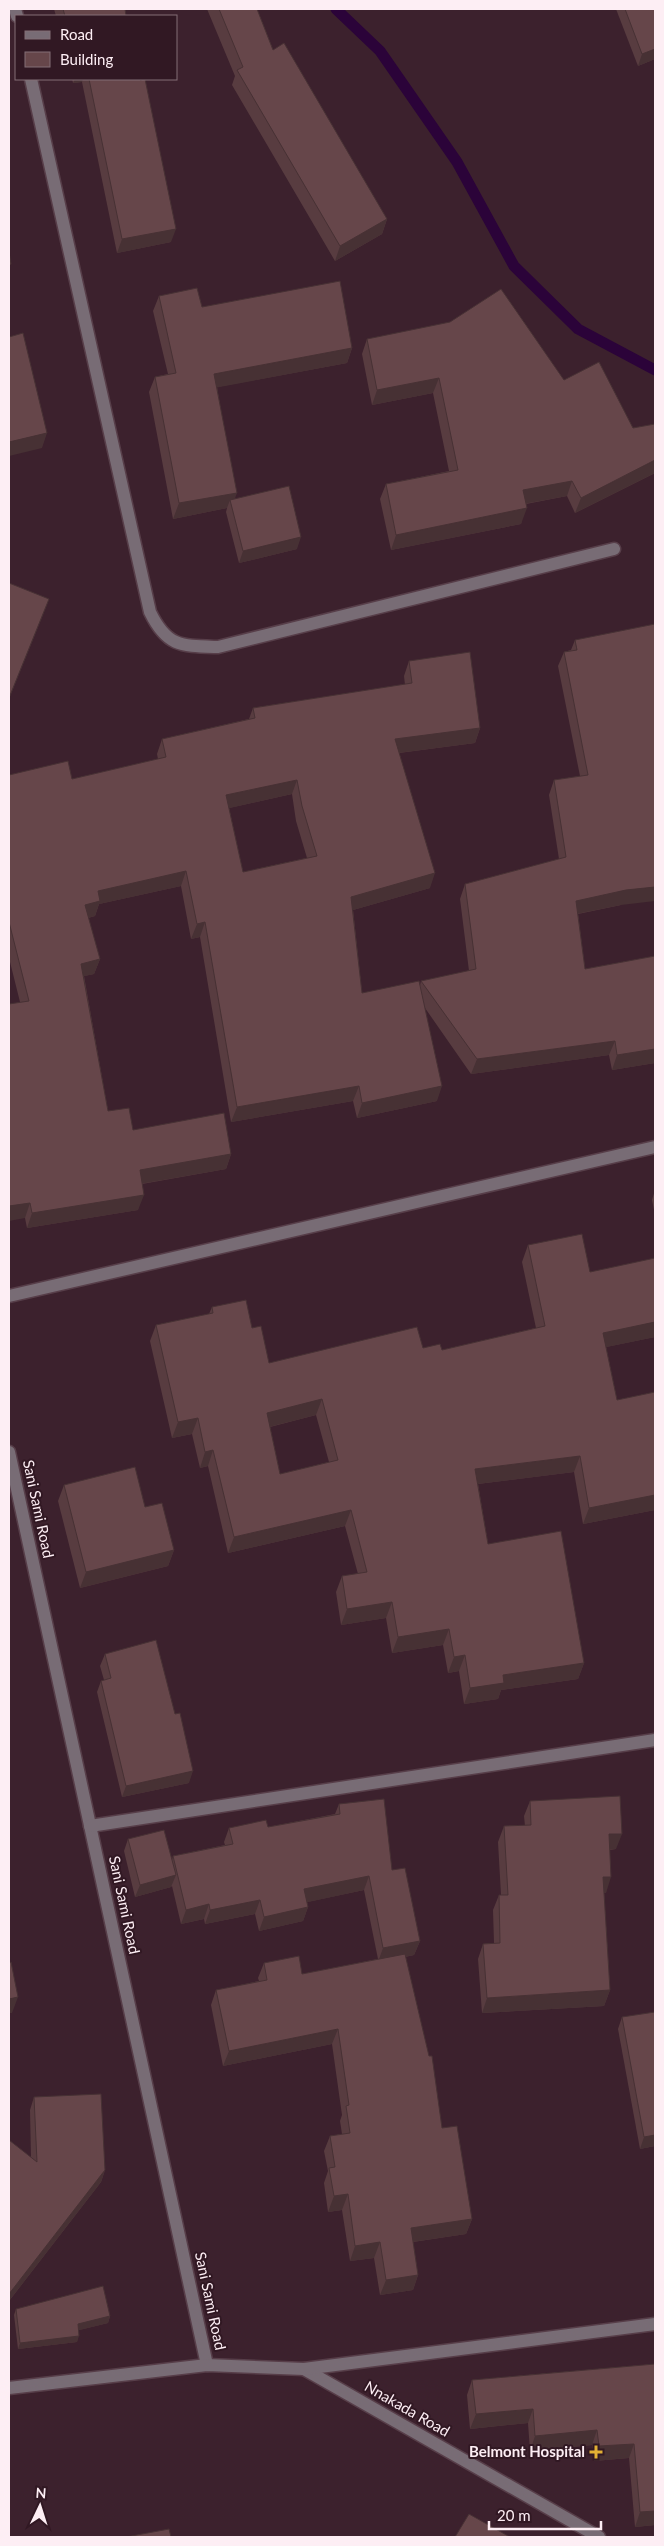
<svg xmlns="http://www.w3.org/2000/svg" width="664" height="2546" font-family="Lato,sans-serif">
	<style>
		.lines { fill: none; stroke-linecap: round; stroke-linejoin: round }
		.stream { stroke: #2b0339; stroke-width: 11 }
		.minor-casing { stroke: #573e49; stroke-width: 15 }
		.minor { stroke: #786c75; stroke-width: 12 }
		.wall { fill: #583c40; fill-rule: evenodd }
		.shaded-wall { fill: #473134 }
		.building { fill: #66464a; stroke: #473134; fill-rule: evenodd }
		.poi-dot { fill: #e2af34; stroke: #311823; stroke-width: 2 }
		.labels { text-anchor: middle; stroke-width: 4; stroke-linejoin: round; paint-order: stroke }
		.street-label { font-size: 15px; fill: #fdeef4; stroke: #311823 }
		.poi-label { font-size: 15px; font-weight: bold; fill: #fdeef4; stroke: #311823; text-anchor: end }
	</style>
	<rect width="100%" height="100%" fill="#3c212d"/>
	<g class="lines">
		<polyline class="stream" points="336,9 380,51 457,162 514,266 578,329 655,370"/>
		<g class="minor-casing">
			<g id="minor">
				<polyline points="15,9 17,16"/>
				<path d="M 31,79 L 150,612 C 167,647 181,646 218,647 L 614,549"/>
				<polyline points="9,1296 655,1147"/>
				<polyline points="9,1452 207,2365"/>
				<polyline points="90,1826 655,1740"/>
				<polyline points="304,2369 599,2537"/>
				<polyline points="9,2388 207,2365 304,2369 655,2324"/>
			</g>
		</g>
		<use href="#minor" class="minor"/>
	</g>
	<g class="wall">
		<polygon points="54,9 125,9 126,16 56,16"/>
		<polygon points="207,9 257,9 273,50 387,219 382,234 335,261 232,85 235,76"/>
		<polygon points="616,9 655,9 655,59 638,66"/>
		<polygon points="72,79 139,79 171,242 117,253 82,82 73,83"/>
		<polygon points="159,296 352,348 347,363 217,387 235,499 297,549 239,563 226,512 227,508 173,519 149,392 155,377 168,374 153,311"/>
		<polygon points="367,339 564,380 633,428 655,424 655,473 575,513 567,496 526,504 521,524 391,550 380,499 386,484 449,471 433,393 372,405 362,354"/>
		<path d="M 575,640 L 621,905 L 578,914 L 585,969 L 655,956 L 655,1063 L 612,1070 L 609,1055 L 471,1074 L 425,1008 L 437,1101 L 357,1118 L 353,1101 L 231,1122 L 200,937 L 191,939 L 181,886 L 99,904 L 95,916 L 88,918 L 100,959 L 94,974 L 84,976 L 108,1111 L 133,1130 L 231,1154 L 226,1169 L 142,1184 L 138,1210 L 27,1228 L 25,1218 L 20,1002 L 9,958 L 9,775 L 72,779 L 158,759 L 157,754 L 162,739 L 249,719 L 253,708 L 405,685 L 404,676 L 409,661 L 480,728 L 475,743 L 399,753 L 430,888 L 353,910 L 362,993 L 420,985 L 421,981 L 469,971 L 460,899 L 465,884 L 559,859 L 549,795 L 554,780 L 580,776 L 558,666 L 564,652 L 571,650 ZM 292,794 L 296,821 L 307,858 L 243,872 L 229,808 Z"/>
		<polygon points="655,1190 655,1215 652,1200"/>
		<path d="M 528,1245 L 590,1272 L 655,1337 L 606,1347 L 617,1400 L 655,1392 L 655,1510 L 583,1524 L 574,1472 L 478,1484 L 488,1544 L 584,1663 L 578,1679 L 501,1690 L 498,1699 L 464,1704 L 459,1671 L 448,1673 L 443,1645 L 392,1653 L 386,1618 L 341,1625 L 336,1592 L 342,1576 L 358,1574 L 345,1526 L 228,1553 L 208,1466 L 200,1468 L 192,1434 L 172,1438 L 150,1341 L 156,1325 L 209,1314 L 212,1307 L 252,1328 L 269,1363 L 423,1348 L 442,1350 L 536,1328 L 522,1262 ZM 316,1415 L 329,1462 L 280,1474 L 270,1427 Z"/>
		<polygon points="64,1485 145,1507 174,1550 168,1566 80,1588 58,1501"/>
		<polygon points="105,1654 189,1783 122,1797 97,1692 101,1681 104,1680 100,1666"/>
		<polygon points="530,1801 616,1849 610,1850 606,1893 604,1893 610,1990 604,2006 482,2013 478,1959 483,1944 494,1943 493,1910 499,1895 501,1895 498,1842 504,1826 525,1826 524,1816"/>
		<polygon points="339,1804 392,1870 420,1941 414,1955 405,1957 442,2128 472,2219 466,2234 413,2242 418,2275 413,2290 380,2295 374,2258 350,2261 342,2210 328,2212 324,2183 328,2171 324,2151 330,2136 342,2134 340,2121 342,2115 332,2044 223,2066 211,2005 216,1990 259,1981 258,1978 264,1963 302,1974 378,1959 364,1890 307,1902 308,1907 303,1921 259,1931 255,1914 205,1924 204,1919 181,1924 172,1886 171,1887 135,1897 124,1851 128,1839 172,1860 173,1856 225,1845 224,1842 229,1828 268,1827 335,1814"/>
		<polygon points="622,2017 655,2146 640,2149 618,2029"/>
		<polygon points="34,2097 105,2170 101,2182 9,2301 31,2158 30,2110"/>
		<polygon points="16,2309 110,2316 108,2323 79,2330 77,2342 18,2349 14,2315"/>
		<polygon points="655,2364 655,2525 635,2527 629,2458 594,2461 592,2445 530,2451 528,2423 470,2429 467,2395 472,2380"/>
	</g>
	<g class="shaded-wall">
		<polygon points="655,49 655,59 638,66 642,54"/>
		<polygon points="75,79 83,79 82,82 73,83"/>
		<polygon points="387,219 382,234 335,261 340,246"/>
		<polygon points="176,229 171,242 117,253 122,239"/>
		<polygon points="352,348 347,363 209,389 214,374"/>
		<polygon points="439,378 433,393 372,405 377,390"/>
		<polygon points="47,433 42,448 9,456 9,442"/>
		<polygon points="655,460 655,473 575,513 581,498"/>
		<polygon points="572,481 567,496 518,505 523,490"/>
		<polygon points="237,493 232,506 230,500 227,508 173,519 179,503"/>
		<polygon points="527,508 521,524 391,550 396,535"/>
		<polygon points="301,537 297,549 239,563 243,551"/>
		<polygon points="49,599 43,615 9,699 9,698"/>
		<polygon points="480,728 475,743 390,754 395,739"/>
		<polygon points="297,780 292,794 221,810 226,795"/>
		<polygon points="186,871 181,886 99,904 95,916 79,920 85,905 98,891"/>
		<polygon points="435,873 430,888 346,912 351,897"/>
		<polygon points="655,887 655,901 621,905 571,915 576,901 626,890"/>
		<polygon points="205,922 200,937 191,939 197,924"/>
		<polygon points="100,959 94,974 76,978 81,964"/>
		<polygon points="615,1041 609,1055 471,1074 477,1059"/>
		<polygon points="655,1049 655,1063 612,1070 617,1055"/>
		<polygon points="359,1086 353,1101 231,1122 237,1107"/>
		<polygon points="442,1086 437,1101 357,1118 362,1103"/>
		<polygon points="231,1154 226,1169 134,1185 140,1170"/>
		<polygon points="144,1195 138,1210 27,1228 32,1213"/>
		<polygon points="30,1203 25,1218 9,1221 9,1206"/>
		<polygon points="655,1322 655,1337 597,1349 603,1333"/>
		<polygon points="322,1399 316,1415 261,1429 267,1413"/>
		<polygon points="198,1418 192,1434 172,1438 178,1422"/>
		<polygon points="213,1450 208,1466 200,1468 205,1452"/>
		<polygon points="580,1456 574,1472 469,1485 475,1469"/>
		<polygon points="655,1495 655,1510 583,1524 589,1508"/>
		<polygon points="351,1510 345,1526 228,1553 234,1537"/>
		<polygon points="174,1550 168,1566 80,1588 86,1572"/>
		<polygon points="392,1602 386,1618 341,1625 347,1609"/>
		<polygon points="449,1629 443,1645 392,1653 398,1637"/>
		<polygon points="465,1655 459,1671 448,1673 454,1657"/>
		<polygon points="584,1663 578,1679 501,1690 498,1699 464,1704 470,1688 503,1675"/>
		<polygon points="193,1771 189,1783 122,1797 126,1786"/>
		<polygon points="609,1834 622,1834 616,1849 604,1850"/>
		<polygon points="176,1875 171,1887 135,1897 140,1885"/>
		<polygon points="369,1876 364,1890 299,1904 304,1889"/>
		<polygon points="603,1877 611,1877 606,1893 597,1893"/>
		<polygon points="260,1900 255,1914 205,1924 210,1910"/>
		<polygon points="209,1904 204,1919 181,1924 186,1910"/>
		<polygon points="308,1907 303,1921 259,1931 264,1917"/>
		<polygon points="420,1941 414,1955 378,1962 383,1948"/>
		<polygon points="610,1990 604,2006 482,2013 487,1998"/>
		<polygon points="18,1997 12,2013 9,2013 9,1999"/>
		<polygon points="338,2029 332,2044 223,2066 229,2051"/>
		<polygon points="655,2135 655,2146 640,2149 644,2137"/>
		<polygon points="105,2170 101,2182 9,2301 9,2294"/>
		<polygon points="348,2194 342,2210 328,2212 334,2196"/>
		<polygon points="472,2219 466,2234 405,2243 411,2228"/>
		<polygon points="380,2242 374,2258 350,2261 355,2246"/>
		<polygon points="418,2275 413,2290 380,2295 386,2280"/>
		<polygon points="110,2316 108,2323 76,2331 78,2324"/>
		<polygon points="79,2336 77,2342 18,2349 20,2343"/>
		<polygon points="533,2409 528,2423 470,2429 476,2414"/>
		<polygon points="597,2430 592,2445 530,2451 535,2436"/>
		<polygon points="634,2444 629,2458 594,2461 599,2446"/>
		<polygon points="655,2511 655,2525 635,2527 640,2512"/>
	</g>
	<g class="building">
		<polygon points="63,9 125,9 126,16 65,16"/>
		<polygon points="219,9 257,9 273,50 284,43 387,219 340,246 237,70 243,67"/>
		<polygon points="625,9 655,9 655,49 642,54"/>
		<polygon points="89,79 139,79 140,80 145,79 176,229 122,239"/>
		<polygon points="9,252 11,264 9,265"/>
		<polygon points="340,281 352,348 214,374 237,493 179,503 155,377 176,373 159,296 197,288 202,307"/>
		<polygon points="501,289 564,380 599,362 633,428 655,424 655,460 581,498 572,481 523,490 527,508 396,535 386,484 458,470 439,378 377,390 367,339 450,322"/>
		<polygon points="23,333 47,433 9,442 9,337"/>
		<polygon points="289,486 301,537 243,551 230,500"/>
		<polygon points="9,583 49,599 9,698"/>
		<polygon points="655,624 655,887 626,890 576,901 585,969 655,956 655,1049 617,1055 615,1041 477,1059 421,981 476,969 465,884 566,857 554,780 588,775 564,652 577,650 575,640"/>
		<path d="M 470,652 L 480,728 L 395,739 L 435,873 L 351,897 L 362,993 L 419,981 L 442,1086 L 362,1103 L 359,1086 L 237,1107 L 205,922 L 197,924 L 186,871 L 98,891 L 100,901 L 85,905 L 100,959 L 81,964 L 108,1111 L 129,1108 L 133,1130 L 224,1113 L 231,1154 L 140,1170 L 144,1195 L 32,1213 L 30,1203 L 9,1206 L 9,1004 L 29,1001 L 9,922 L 9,775 L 68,761 L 72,779 L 166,757 L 162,739 L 255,718 L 253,708 L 412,683 L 409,661 ZM 297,780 L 302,806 L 317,856 L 243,872 L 226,795 Z"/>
		<path d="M 582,1234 L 590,1272 L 655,1258 L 655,1322 L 603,1333 L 617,1400 L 655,1392 L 655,1495 L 589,1508 L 580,1456 L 475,1469 L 488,1544 L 561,1531 L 584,1663 L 503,1675 L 504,1683 L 470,1688 L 465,1655 L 454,1657 L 449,1629 L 398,1637 L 392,1602 L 347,1609 L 342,1576 L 367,1572 L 351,1510 L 234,1537 L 213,1450 L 205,1452 L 198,1418 L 178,1422 L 156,1325 L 213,1313 L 212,1307 L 246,1300 L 252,1328 L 261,1326 L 269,1363 L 417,1327 L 423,1348 L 440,1344 L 442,1350 L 545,1326 L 528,1245 ZM 322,1399 L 338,1460 L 280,1474 L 267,1413 Z"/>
		<polygon points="135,1467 145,1507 162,1503 174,1550 86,1572 64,1485"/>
		<polygon points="156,1640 175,1714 180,1713 193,1771 126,1786 101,1681 111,1678 105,1654"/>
		<polygon points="620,1796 622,1834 609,1834 611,1877 603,1877 610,1990 487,1998 483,1944 500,1943 499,1895 508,1895 504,1826 531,1825 530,1801"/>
		<polygon points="384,1799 392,1870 405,1868 420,1941 383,1948 369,1876 304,1889 308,1907 264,1917 260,1900 210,1910 209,1904 186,1910 173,1856 233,1844 229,1828 266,1820 268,1827 340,1814 339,1804"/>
		<polygon points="164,1830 176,1875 140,1885 128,1839"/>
		<polygon points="405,1954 429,2056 432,2056 442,2128 457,2126 472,2219 411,2228 418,2275 386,2280 380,2242 355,2246 348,2194 334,2196 329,2168 335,2167 330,2136 350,2133 346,2106 349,2105 338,2029 229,2051 216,1990 267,1980 264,1963 299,1956 302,1974"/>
		<polygon points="11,1962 18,1997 9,1999 9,1963"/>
		<polygon points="655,2012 655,2135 644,2137 622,2017"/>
		<polygon points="101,2094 105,2170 9,2294 9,2140 37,2162 34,2097"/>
		<polygon points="103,2286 110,2316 78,2324 79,2336 20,2343 16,2309"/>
		<polygon points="655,2364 655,2511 640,2512 634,2444 599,2446 597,2430 535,2436 533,2409 476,2414 472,2380"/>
		<polygon points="469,2514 510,2537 455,2537"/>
		<polygon points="169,2529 171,2537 126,2537"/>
	</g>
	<path class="poi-dot" d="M593.5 2444.5h5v5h5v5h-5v5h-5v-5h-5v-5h5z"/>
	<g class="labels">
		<g class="street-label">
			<text transform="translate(38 1509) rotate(78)" y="5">Sani Sami Road</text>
			<text transform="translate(124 1905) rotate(78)" y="5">Sani Sami Road</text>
			<text transform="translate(210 2301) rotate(78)" y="5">Sani Sami Road</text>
			<text transform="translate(407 2409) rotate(30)" y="5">Nnakada Road</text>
		</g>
		<g class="poi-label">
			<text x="585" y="2457">Belmont Hospital</text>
		</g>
	</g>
	<rect width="664" height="2546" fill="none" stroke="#fdeef4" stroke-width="20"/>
	<rect x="15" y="15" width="162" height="65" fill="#311823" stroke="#836e77"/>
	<rect x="25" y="31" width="25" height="8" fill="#786c75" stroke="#836e77"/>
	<text x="60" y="40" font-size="15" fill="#fdeef4">Road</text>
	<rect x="25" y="52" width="25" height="15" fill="#66464a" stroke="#836e77"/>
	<text x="60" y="65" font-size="15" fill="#fdeef4">Building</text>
	<g transform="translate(40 2506) rotate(4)" stroke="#311823" stroke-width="4" paint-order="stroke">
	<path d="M0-4L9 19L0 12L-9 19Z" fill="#fdeef4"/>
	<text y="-8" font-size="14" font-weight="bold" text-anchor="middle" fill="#fdeef4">N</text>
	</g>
	<path d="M489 2521v8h112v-8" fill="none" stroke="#fdeef4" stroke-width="2.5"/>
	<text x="497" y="2521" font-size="15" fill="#fdeef4" stroke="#311823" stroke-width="4" paint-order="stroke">20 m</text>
</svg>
